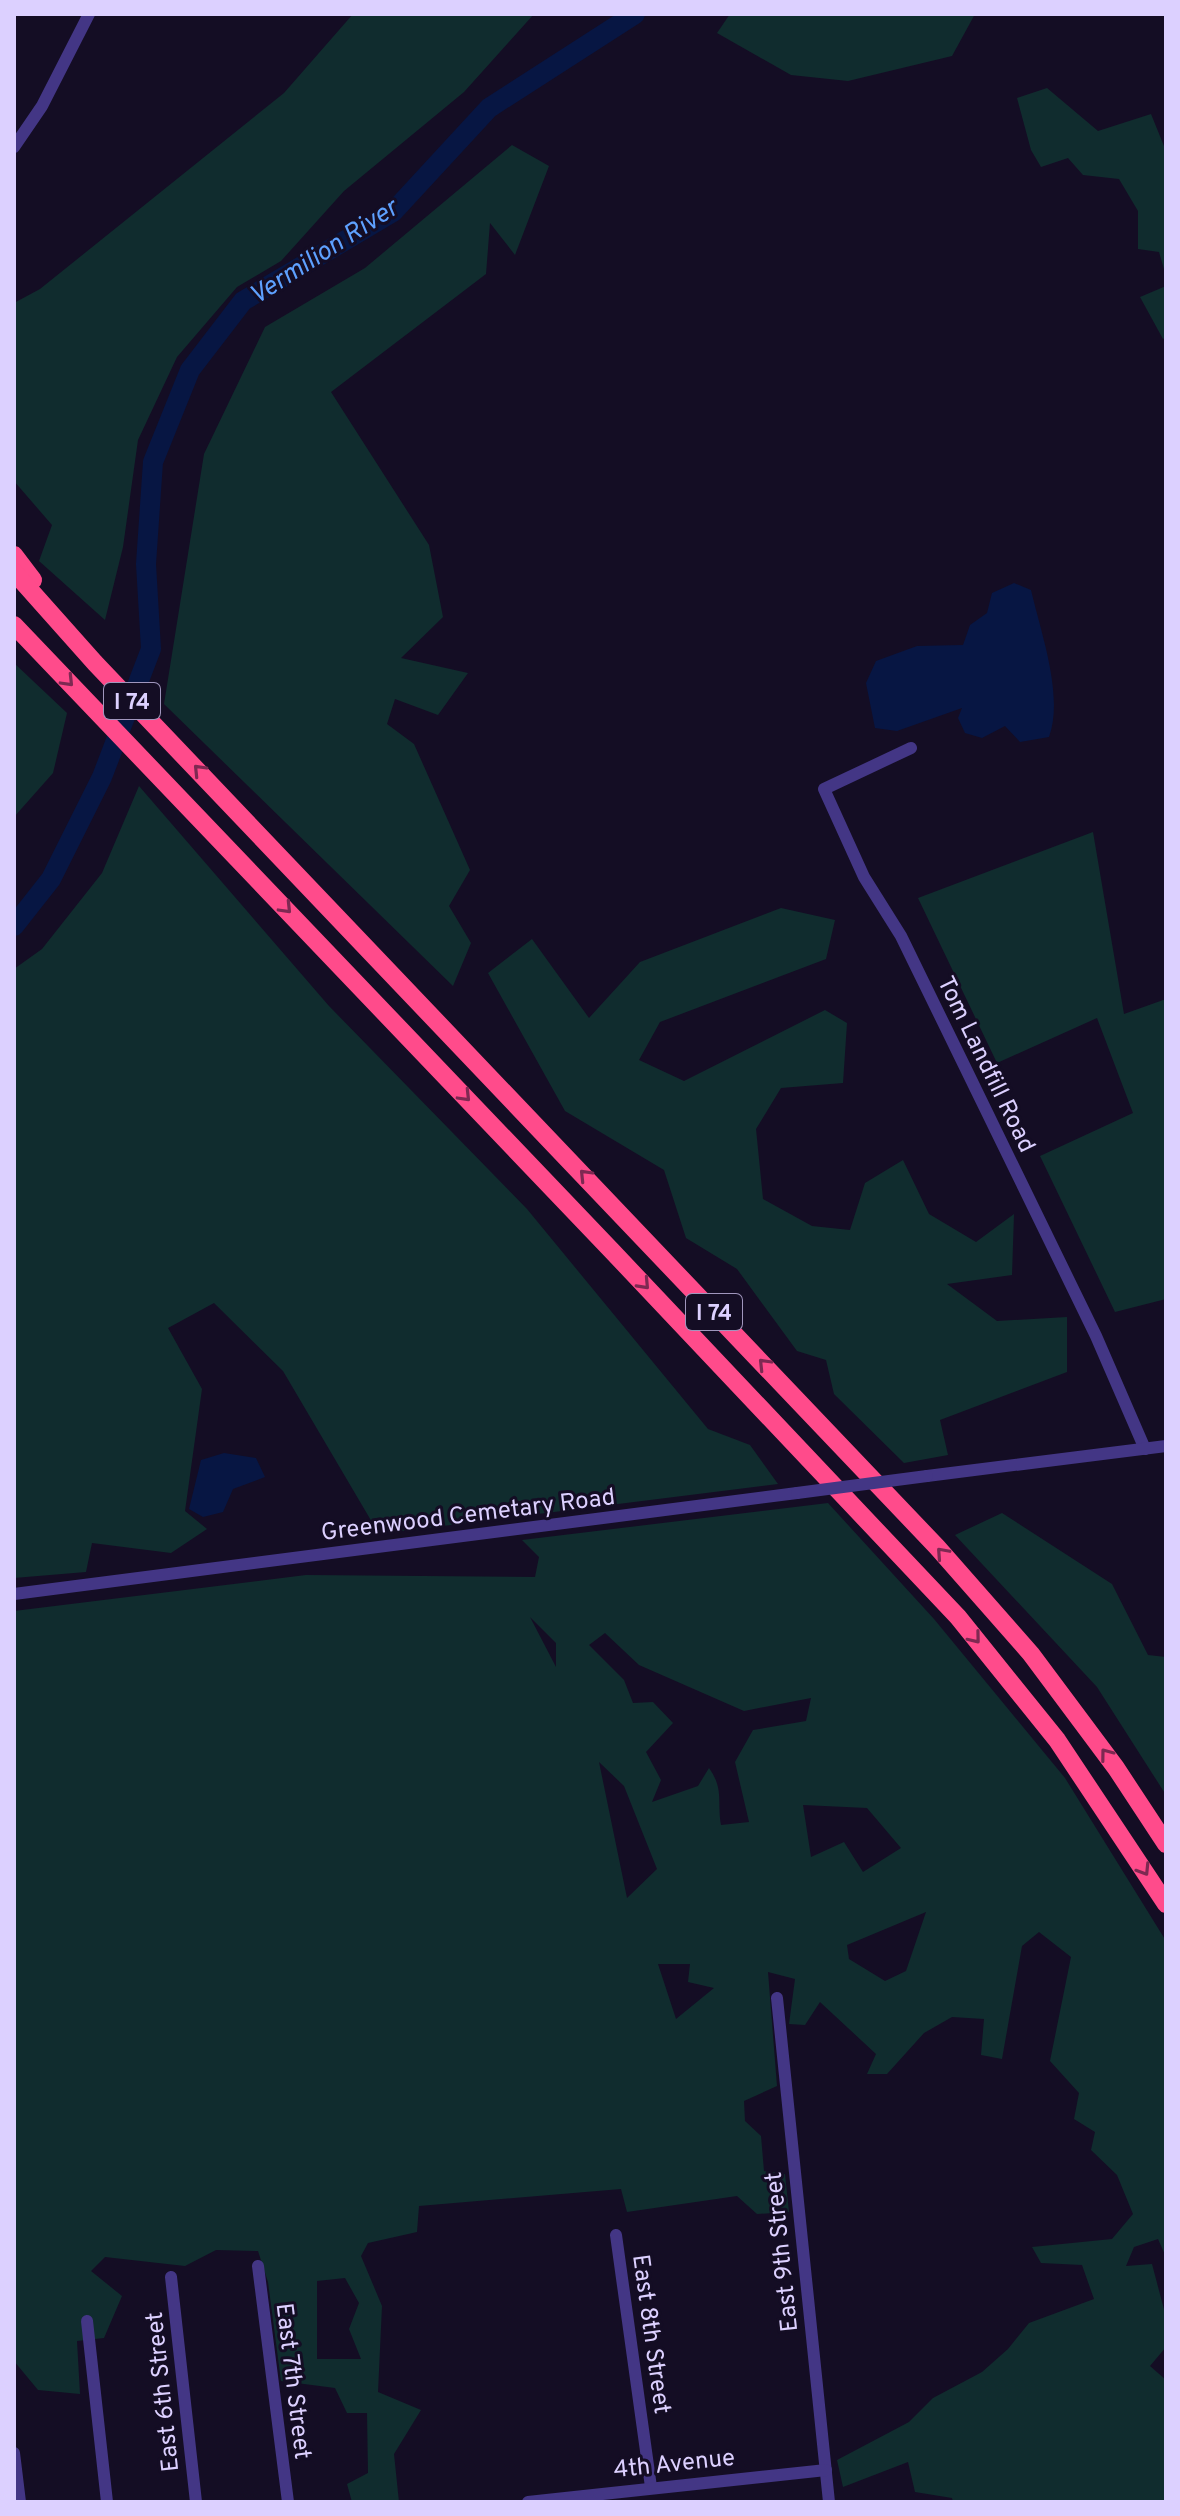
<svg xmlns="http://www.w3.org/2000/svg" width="1180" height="2516" font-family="Overpass,sans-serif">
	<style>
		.green { fill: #102c2e; fill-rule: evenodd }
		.water { fill: #071643 }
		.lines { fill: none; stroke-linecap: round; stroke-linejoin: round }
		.river { stroke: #071643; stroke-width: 20 }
		.minor { stroke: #433685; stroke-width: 12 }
		.highway { stroke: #ff4b8b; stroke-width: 18 }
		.minor-bridge { stroke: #433685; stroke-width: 12 }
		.oneway { stroke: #7e2952 }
		.labels { text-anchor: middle; stroke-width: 6; stroke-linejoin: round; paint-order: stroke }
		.shield { fill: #140d24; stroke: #a096bd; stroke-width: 2 }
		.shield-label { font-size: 22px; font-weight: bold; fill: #dcd0ff }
		.street-label { font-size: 24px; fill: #dcd0ff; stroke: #140d24 }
		.water-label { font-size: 26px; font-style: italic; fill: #5ea1ff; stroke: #140d24 }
	</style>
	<rect width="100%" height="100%" fill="#140d24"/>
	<g class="green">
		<polygon points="353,14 534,14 464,92 344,191 281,261 237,287 177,357 138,440 123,547 105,620 39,561 52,525 14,481 14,303 40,289 284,93"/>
		<polygon points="730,14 975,14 952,56 848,81 791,75 717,33"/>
		<polygon points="1047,88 1098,131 1151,114 1166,151 1166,276 1159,252 1138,249 1138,211 1119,179 1083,175 1068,158 1041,167 1031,150 1017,98"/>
		<polygon points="512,145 549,166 515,255 490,223 486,274 331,392 429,545 443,617 401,658 468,673 438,715 395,699 387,724 414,744 470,870 449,906 471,943 453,986 164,704 204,454 265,327 365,268"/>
		<polygon points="1166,286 1166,337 1163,339 1140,297"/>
		<polygon points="14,663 67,713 53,773 14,817"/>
		<polygon points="139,786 329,1006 527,1209 708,1429 750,1445 778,1484 379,1534 283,1371 214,1303 168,1328 202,1389 185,1511 207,1529 171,1553 92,1543 86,1572 14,1578 14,969 42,949 102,873"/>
		<polygon points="1093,832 1124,1014 1166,999 1166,1299 1115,1312 1040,1156 1133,1113 1097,1018 997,1063 918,898"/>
		<polygon points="781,908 835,920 826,959 660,1022 639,1060 684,1081 825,1010 847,1023 843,1083 781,1088 756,1129 763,1199 812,1226 850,1230 865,1183 903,1160 929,1214 976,1242 1014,1214 1012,1275 947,1284 997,1321 1067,1317 1067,1372 940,1420 948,1455 904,1463 834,1394 826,1360 797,1351 737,1269 686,1238 664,1170 565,1111 488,973 532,939 589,1018 640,962"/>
		<path d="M 828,1503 L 934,1619 L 1065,1778 L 1166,1941 L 1166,2257 L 1158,2239 L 1134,2247 L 1126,2266 L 1152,2264 L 1166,2317 L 1166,2347 L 1150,2366 L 1166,2380 L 1166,2502 L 953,2502 L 952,2498 L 915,2492 L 908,2462 L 843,2487 L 837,2460 L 909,2422 L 933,2398 L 982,2372 L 1008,2349 L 1029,2323 L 1094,2299 L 1082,2265 L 1041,2263 L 1032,2247 L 1112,2239 L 1133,2214 L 1117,2175 L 1091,2150 L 1095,2132 L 1074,2119 L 1079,2093 L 1050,2061 L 1071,1957 L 1039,1932 L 1022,1946 L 1002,2059 L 981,2055 L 984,2019 L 952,2017 L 924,2033 L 887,2074 L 867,2074 L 876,2054 L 820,2002 L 805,2025 L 789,2024 L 795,1979 L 768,1972 L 777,2086 L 744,2101 L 745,2121 L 761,2136 L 764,2171 L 785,2174 L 789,2212 L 757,2214 L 737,2196 L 627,2212 L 621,2189 L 419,2206 L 417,2232 L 368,2243 L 361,2256 L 382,2306 L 378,2392 L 421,2410 L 394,2454 L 399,2502 L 352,2502 L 347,2484 L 368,2473 L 367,2413 L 347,2413 L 335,2388 L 281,2381 L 268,2282 L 258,2251 L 216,2250 L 185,2266 L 105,2257 L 91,2271 L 122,2296 L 104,2338 L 77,2341 L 80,2394 L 38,2390 L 14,2361 L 14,1611 L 306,1575 L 535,1577 L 539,1557 L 522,1540 ZM 530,1617 L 556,1643 L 556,1667 ZM 605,1633 L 639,1665 L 744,1711 L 811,1698 L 806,1721 L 753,1730 L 735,1762 L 749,1822 L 721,1825 C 717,1801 724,1789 709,1768 L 698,1786 L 652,1802 L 661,1780 L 646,1752 L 673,1723 L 653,1702 L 633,1703 L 624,1680 L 589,1645 ZM 599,1762 L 624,1786 L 657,1869 L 627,1898 ZM 803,1805 L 867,1808 L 901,1848 L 863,1872 L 844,1842 L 811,1857 ZM 926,1912 L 906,1971 L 885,1981 L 849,1959 L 847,1945 ZM 658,1964 L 690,1964 L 688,1982 L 714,1988 L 676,2019 ZM 345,2278 L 359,2303 L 349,2329 L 361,2359 L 317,2359 L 317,2281 Z"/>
		<polygon points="1002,1513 1112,1584 1148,1655 1166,1657 1166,1795 1097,1687 955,1535"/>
	</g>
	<g class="water">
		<path d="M 1014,583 L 1031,590 C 1041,633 1064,696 1049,737 L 1020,742 L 1005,726 L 982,738 L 965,733 L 958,718 L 962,708 L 897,731 L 875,728 L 866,683 L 876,661 L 917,646 L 963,645 L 970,625 L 987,613 L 992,593 Z"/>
		<polygon points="224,1453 256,1458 265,1477 233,1489 223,1512 203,1517 189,1509 201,1460"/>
	</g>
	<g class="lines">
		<polyline class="river" points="14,926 51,879 102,777 151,649 146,564 153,462 190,370 243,301 393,212 489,108 635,14"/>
		<g class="minor">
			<polyline points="14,147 42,106 89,14"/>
			<polyline points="911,748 824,789 864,877 901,936 964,1065 1096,1336 1145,1449"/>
			<polyline points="927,1476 1166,1446"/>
			<polyline points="14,1594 797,1493"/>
			<polyline points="777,1998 829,2502"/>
			<polyline points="616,2235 651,2487"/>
			<polyline points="258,2266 288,2502"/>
			<polyline points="171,2277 196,2502"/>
			<polyline points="87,2321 107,2502"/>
			<polyline points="14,2453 20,2502"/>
			<polyline points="528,2502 826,2470"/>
		</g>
		<g class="highway">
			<polyline points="14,555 33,580"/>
			<polyline points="14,572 95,663 937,1547 1031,1654 1116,1768 1166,1844"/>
			<polyline points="14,625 612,1251 958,1617 1057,1740 1166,1904"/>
		</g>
		<polyline class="minor-bridge" points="797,1493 927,1476"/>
	</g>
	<defs><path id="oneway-chevron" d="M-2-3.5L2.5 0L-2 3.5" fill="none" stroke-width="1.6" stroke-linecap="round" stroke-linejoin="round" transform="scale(2)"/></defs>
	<g class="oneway">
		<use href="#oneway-chevron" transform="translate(68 681) rotate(46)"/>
		<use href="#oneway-chevron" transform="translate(199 770) rotate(-134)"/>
		<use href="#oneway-chevron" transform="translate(286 908) rotate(46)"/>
		<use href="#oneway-chevron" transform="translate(465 1096) rotate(46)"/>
		<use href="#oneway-chevron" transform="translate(585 1175) rotate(-134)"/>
		<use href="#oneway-chevron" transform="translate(644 1284) rotate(47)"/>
		<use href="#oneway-chevron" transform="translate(764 1364) rotate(-134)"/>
		<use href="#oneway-chevron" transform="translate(942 1553) rotate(-132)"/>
		<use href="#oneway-chevron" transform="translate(975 1638) rotate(51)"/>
		<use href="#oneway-chevron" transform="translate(1106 1754) rotate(-127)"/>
		<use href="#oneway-chevron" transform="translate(1144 1870) rotate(58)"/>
	</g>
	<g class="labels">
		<g class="shield">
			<rect x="104" y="683" width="56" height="36" rx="6"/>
			<rect x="686" y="1294" width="56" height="36" rx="6"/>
		</g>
		<g class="shield-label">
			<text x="132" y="709">I 74</text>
			<text x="714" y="1320">I 74</text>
		</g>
		<g class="street-label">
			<text transform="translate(987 1064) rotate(64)" y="8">Tom Landfill Road</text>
			<text transform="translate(468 1514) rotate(-7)" y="8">Greenwood Cemetary Road</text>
			<text transform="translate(781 2252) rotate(-96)" y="8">East 9th Street</text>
			<text transform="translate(652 2334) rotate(82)" y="8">East 8th Street</text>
			<text transform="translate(294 2381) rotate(83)" y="8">East 7th Street</text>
			<text transform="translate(162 2392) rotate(-96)" y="8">East 6th Street</text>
			<text transform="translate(674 2463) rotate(-6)" y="8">4th Avenue</text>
		</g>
		<g class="water-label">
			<text transform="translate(323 251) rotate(-33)" y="9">Vermilion River</text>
		</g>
	</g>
	<rect width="1180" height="2516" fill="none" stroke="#dcd0ff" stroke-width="32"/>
</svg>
